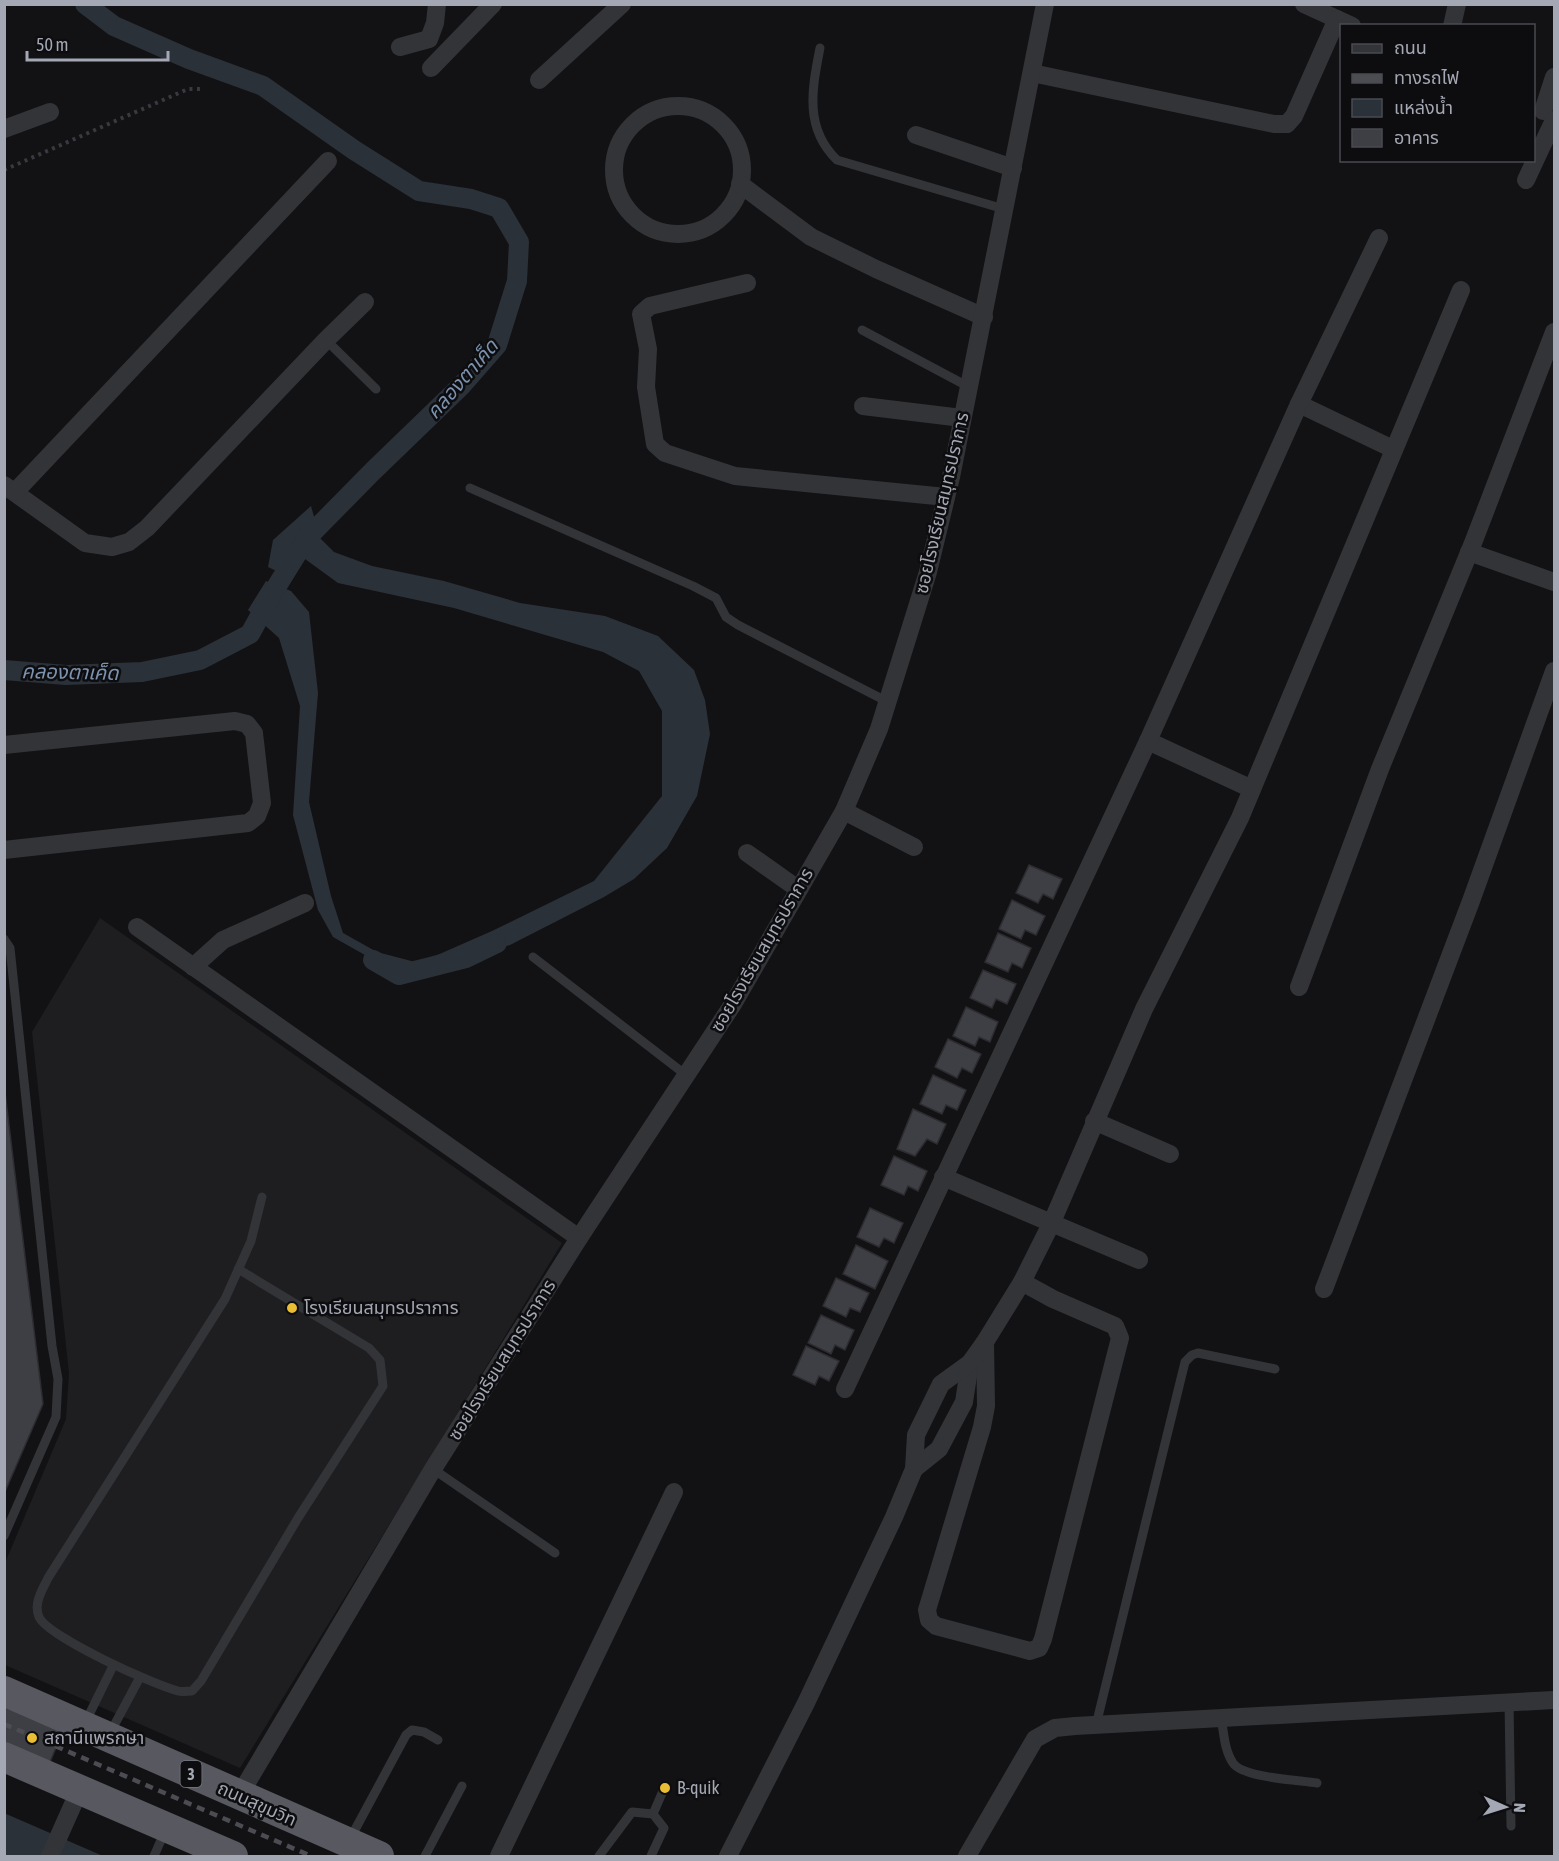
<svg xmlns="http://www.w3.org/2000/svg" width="1559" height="1861" font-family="'Asap Condensed','Noto Sans Thai',sans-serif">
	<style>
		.built { fill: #1e1e21 }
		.water { fill: #2b3139 }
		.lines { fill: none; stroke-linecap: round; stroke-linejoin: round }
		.canal { stroke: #2b3139; stroke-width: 20 }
		.building { fill: #3e3f44; stroke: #2d2c30; stroke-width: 1.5 }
		.path { stroke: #393a3f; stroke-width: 4; stroke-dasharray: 3 4.5; stroke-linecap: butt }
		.service { stroke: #333438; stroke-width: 9 }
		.minor { stroke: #333438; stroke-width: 18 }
		.trunk { stroke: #575860; stroke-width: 30 }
		.rail { stroke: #4c4d53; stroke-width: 4.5; stroke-dasharray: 8 6; stroke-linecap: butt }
		.poi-dot { fill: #eabe34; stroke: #0d0d0f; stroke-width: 2 }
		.labels { text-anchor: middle; stroke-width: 5; stroke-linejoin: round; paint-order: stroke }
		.shield { fill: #0d0d0f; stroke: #777982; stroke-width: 1.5 }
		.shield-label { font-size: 16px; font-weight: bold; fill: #a4a7b4 }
		.street-label { font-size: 18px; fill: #a4a7b4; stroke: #0d0d0f }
		.poi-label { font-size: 18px; fill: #a4a7b4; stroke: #0d0d0f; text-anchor: start }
		.water-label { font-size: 20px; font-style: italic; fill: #7c92ae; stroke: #0d0d0f }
	</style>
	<rect width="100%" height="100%" fill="#121214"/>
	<polygon class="built" points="100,918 562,1243 240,1768 5,1665 5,1563 66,1419 69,1373 32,1032"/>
	<g class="water">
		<polygon points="311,506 320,538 334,552 372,566 444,581 520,603 605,616 658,636 694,670 705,700 710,734 697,796 667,848 634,879 604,897 510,945 426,968 395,972 333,937 318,910 293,815 300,706 279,638 248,610 266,581 291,591 309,612 318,693 309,802 331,896 343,933 377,952 419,963 492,931 594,881 662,796 662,711 639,671 603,652 454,608 338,583 305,559 291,578 268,567 273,540"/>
		<polygon points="4,1813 103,1856 5,1856"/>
	</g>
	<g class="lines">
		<g class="canal">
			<polyline points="4,670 66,675 142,672 200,660 250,634 272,594 306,539 373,471 462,385 497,345 517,281 519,242 499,208 471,199 419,191 354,150 263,86 189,59 114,26 85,4"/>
			<polyline points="373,960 399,975 466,958 497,943"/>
		</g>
	</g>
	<g class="building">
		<polygon points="1029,865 1062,879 1053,899 1043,894 1038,903 1016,893"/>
		<polygon points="1012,900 1045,916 1036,935 1025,930 1021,939 999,929"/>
		<polygon points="998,933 1031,948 1022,968 1012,963 1008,972 985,962"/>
		<polygon points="983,970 1016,984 1007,1004 996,999 992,1008 970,998"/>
		<polygon points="966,1007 998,1022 990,1042 979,1037 975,1046 953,1036"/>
		<polygon points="948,1039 981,1054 972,1073 962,1068 957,1078 935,1067"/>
		<polygon points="933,1075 966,1090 957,1110 946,1105 942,1114 920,1104"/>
		<polygon points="4,1084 43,1404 4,1494"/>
		<polygon points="913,1109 946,1124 937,1144 927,1139 915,1156 897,1149"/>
		<polygon points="894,1156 927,1171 918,1191 908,1186 904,1195 881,1185"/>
		<polygon points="870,1208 903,1223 894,1243 884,1238 879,1247 857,1237"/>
		<polygon points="856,1245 888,1261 875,1289 843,1274"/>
		<polygon points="836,1278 869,1293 860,1312 850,1308 846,1317 823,1306"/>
		<polygon points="821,1315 854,1330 845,1350 835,1345 831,1354 808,1343"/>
		<polygon points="806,1346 839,1361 829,1381 819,1376 815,1385 793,1375"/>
		<polygon points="4,1689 69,1717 44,1776 4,1759"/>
	</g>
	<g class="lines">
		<polyline class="path" points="4,170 188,89 202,89"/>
		<g class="service">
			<path d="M 820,48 C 812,89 804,128 837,160 L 1004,209"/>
			<polyline points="862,330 969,387"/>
			<polyline points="326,340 376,389"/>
			<polyline points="470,488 693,586 716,598 726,617 738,625 888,702"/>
			<polyline points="4,939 10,948 52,1346 58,1379 56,1417 4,1536"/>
			<polyline points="533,957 686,1075"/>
			<path d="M 238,1269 L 369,1348 L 380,1360 L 383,1386 L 298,1518 L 201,1681 L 192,1691 C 187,1691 182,1692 178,1691 C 154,1685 48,1637 39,1617 C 33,1603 43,1589 48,1578 L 225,1299 L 251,1241 L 262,1197"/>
			<polyline points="433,1469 555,1553"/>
			<polyline points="1509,1702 1511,1826"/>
			<path d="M 1221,1718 C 1224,1732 1224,1750 1233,1763 C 1243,1778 1299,1780 1317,1783"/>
			<polyline points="85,1723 113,1666"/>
			<polyline points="1096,1725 1185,1362 1192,1355 1198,1353 1275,1369"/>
			<polyline points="110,1733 140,1677"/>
			<polyline points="653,1814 663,1791"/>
			<polyline points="350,1839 406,1735 412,1730 424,1732 438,1740"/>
			<polyline points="154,1856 165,1831"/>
			<polyline points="425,1856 462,1786"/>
			<polyline points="599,1856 632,1812 653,1814 664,1828 651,1856"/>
		</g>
		<g class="minor">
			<polyline points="1304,4 1352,26"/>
			<polyline points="1452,26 1457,4"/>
			<polyline points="400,47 429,39 435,23 437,4"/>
			<polyline points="431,68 493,4"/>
			<polyline points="1032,73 1274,124 1287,124 1294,116 1337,19"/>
			<polyline points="539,80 622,4"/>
			<circle cx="678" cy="170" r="64"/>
			<polyline points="1543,111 1554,77"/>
			<polyline points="4,129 50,112"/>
			<polyline points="916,135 1013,168"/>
			<polyline points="1526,180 1554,120"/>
			<polyline points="740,184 811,237 876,269 984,317"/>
			<polyline points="747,283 650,306 641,314 648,349 646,387 655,444 665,453 735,476 946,497"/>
			<polyline points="1299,404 1393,449"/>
			<polyline points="863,406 962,418"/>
			<polyline points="4,485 85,543 112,547 129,542 147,528 326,340 365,302"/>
			<polyline points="15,492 328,161"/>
			<polyline points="1469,552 1554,582"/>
			<polyline points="1148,741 1252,789"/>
			<polyline points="4,745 235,721 247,724 254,733 262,803 257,816 248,823 4,850"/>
			<polyline points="844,811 914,847"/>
			<polyline points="747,853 798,889"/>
			<polyline points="137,927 579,1238"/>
			<polyline points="193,967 223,940 305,903"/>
			<polyline points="1299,987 1380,769 1473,543 1554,332"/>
			<polyline points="1094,1121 1170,1154"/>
			<polyline points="943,1177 1139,1260"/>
			<polyline points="1324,1289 1471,901 1554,671"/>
			<polyline points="985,1342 986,1406 982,1427 927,1610 929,1620 936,1626 1030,1651 1039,1648 1043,1639 1120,1338 1115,1326 1053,1299 1022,1282"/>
			<polyline points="845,1389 1148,741 1299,404 1379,238"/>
			<polyline points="914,1469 939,1449 964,1402 970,1363"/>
			<polyline points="239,1796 433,1469 579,1238 733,1004 844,811 879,729 928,572 951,477 1045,4"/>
			<polyline points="50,1856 79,1791"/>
			<polyline points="499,1856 674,1492"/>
			<polyline points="728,1856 806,1703 894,1517 914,1469 916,1435 941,1384 970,1363 985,1342 1022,1282 1052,1222 1144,1009 1240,818 1461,290"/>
			<polyline points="967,1856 1035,1739 1055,1728 1075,1726 1554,1700"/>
		</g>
		<g class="trunk">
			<polyline points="4,1691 379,1856"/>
			<polyline points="4,1757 233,1856"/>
		</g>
		<polyline class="rail" points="4,1724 311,1856"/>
	</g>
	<g class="poi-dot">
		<circle cx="292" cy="1308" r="6"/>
		<circle cx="32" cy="1738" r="6"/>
		<circle cx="665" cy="1788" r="6"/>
	</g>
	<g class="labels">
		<rect class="shield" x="180.5" y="1761" width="21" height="26" rx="4.5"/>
		<g class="shield-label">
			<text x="191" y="1780">3</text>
		</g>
		<g class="street-label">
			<text transform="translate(942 503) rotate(-77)" y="6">ซอยโรงเรียนสมุทรปราการ</text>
			<text transform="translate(762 950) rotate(-60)" y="6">ซอยโรงเรียนสมุทรปราการ</text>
			<text transform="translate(502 1360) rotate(-58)" y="6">ซอยโรงเรียนสมุทรปราการ</text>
			<text transform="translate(257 1804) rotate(24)" y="6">ถนนสุขุมวิท</text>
		</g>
		<g class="poi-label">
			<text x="304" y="1314">โรงเรียนสมุทรปราการ</text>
			<text x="44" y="1744">สถานีแพรกษา</text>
			<text x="677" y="1794">B-quik</text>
		</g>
		<g class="water-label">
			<text transform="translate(462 379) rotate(-49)" y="7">คลองตาเค็ด</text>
			<text transform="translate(70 672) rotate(1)" y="7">คลองตาเค็ด</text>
		</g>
	</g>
	<rect width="1559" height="1861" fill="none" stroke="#a4a7b4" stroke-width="12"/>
	<rect x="1340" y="24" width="195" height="138" fill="#0d0d0f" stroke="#494b51" stroke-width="1.5"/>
	<rect x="1352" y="44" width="30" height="9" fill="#333438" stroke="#494b51" stroke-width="1.5"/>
	<text x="1394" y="54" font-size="18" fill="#a4a7b4">ถนน</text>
	<rect x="1352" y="74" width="30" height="9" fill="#4c4d53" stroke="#494b51" stroke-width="1.5"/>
	<text x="1394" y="84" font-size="18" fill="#a4a7b4">ทางรถไฟ</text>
	<rect x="1352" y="99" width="30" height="18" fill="#2b3139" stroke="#494b51" stroke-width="1.5"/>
	<text x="1394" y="114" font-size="18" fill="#a4a7b4">แหล่งน้ำ</text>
	<rect x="1352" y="129" width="30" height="18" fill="#3e3f44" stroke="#494b51" stroke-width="1.5"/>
	<text x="1394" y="144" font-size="18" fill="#a4a7b4">อาคาร</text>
	<g transform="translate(1505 1807) rotate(93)" stroke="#0d0d0f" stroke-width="4.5" paint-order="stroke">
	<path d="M0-4.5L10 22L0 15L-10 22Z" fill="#a4a7b4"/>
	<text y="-9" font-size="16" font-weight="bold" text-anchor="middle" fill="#a4a7b4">N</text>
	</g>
	<path d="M27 51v9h141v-9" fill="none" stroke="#a4a7b4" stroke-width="3"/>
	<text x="36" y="51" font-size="18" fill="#a4a7b4" stroke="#0d0d0f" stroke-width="4.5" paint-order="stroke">50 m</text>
</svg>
